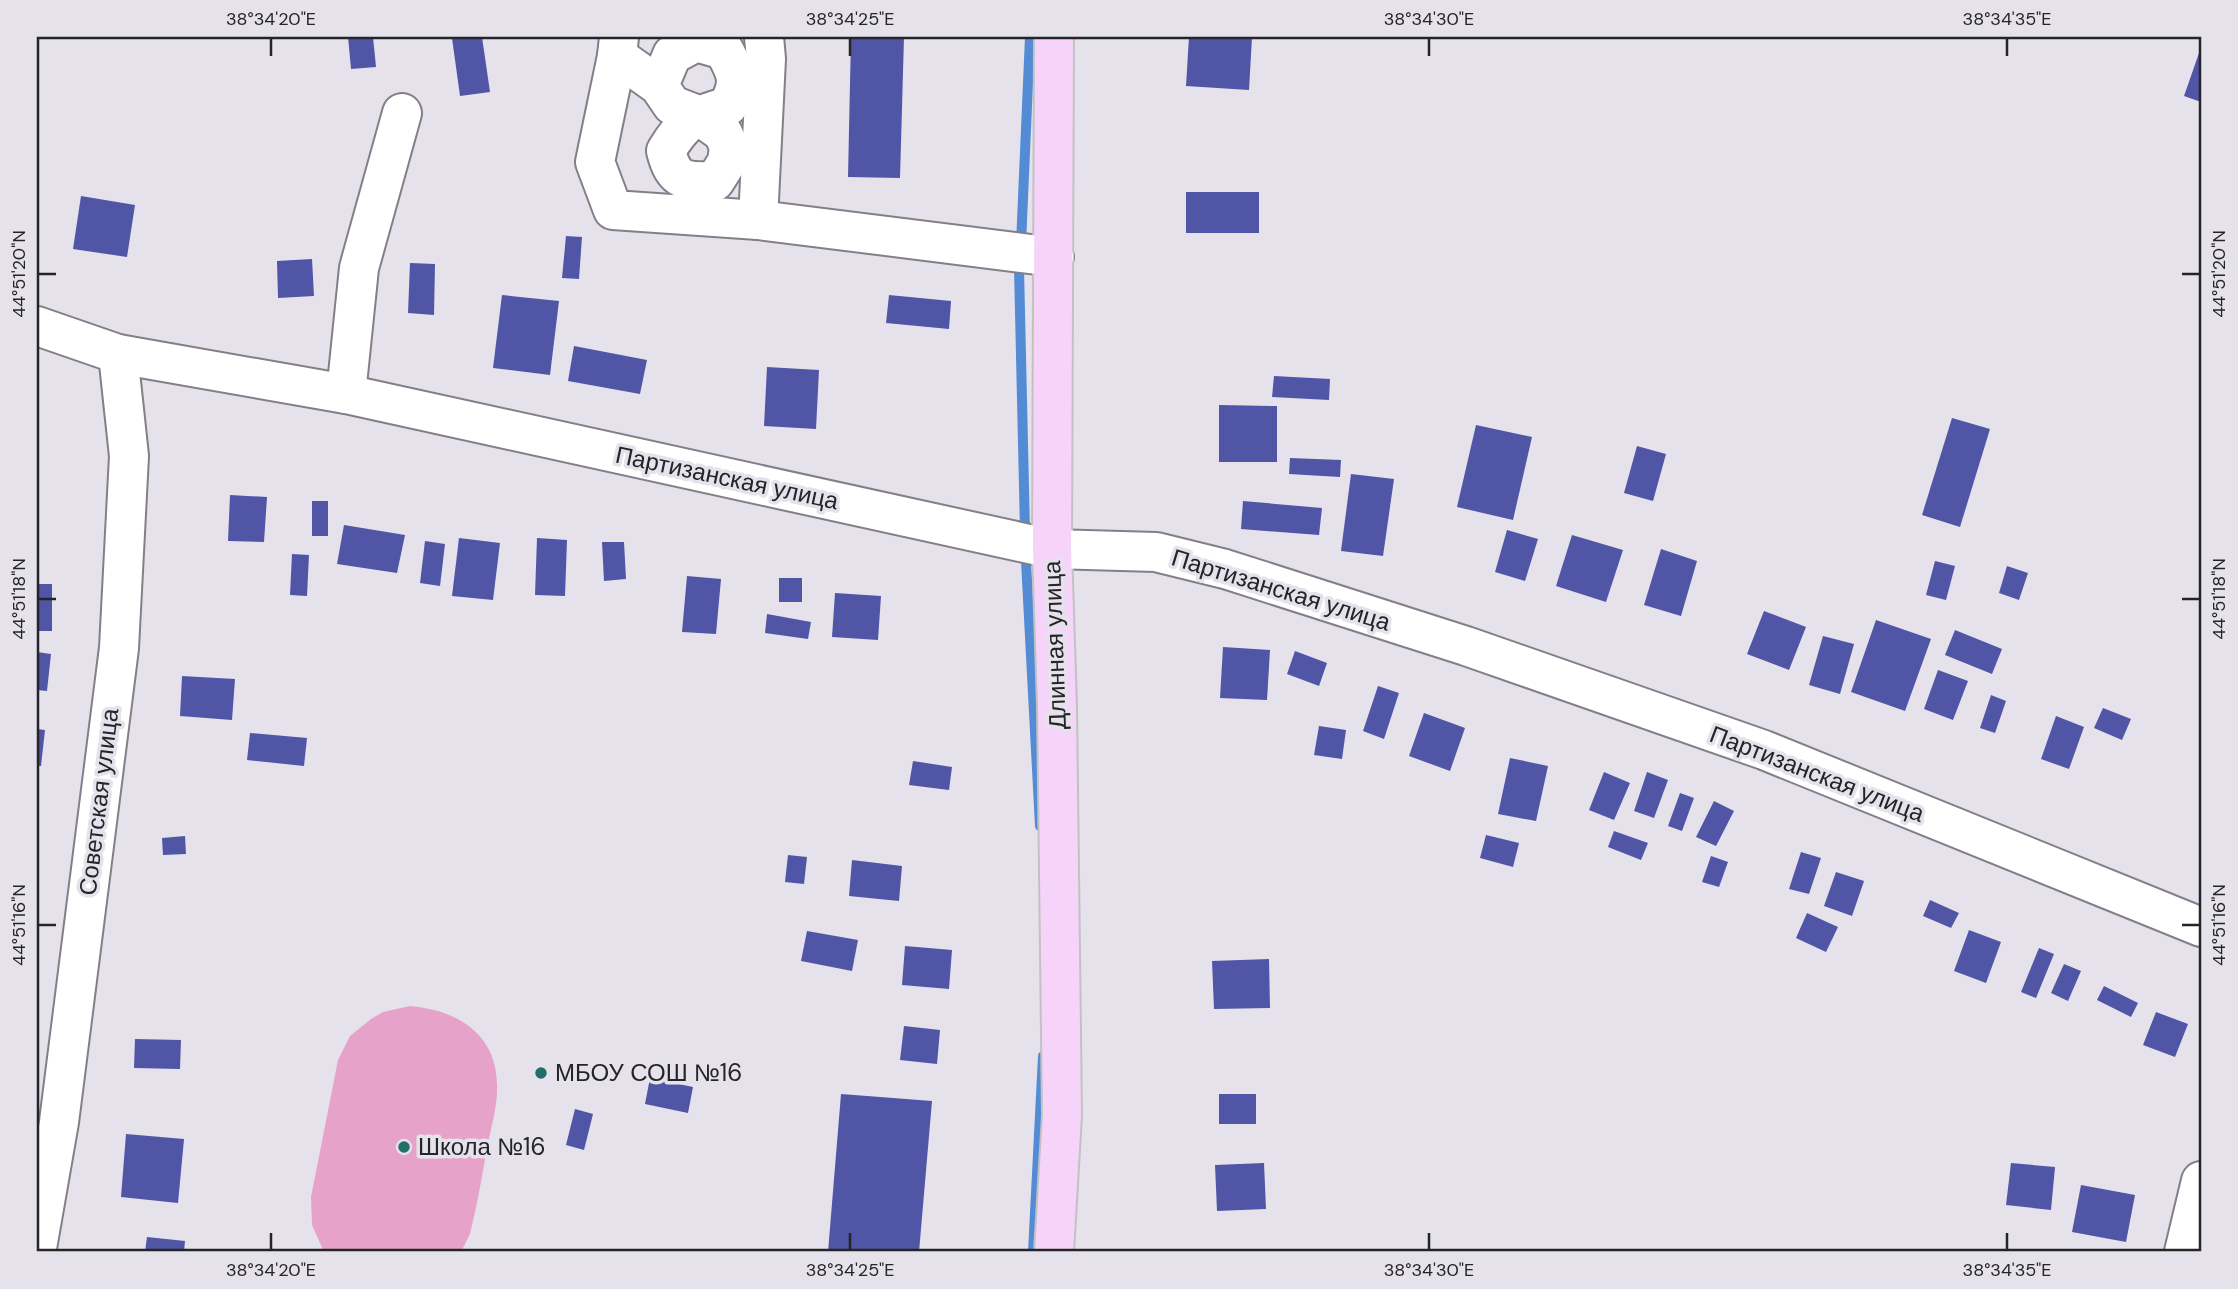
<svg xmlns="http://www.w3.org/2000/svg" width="2238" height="1289" font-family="'DM Sans',sans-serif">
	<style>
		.green { fill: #e6a2c8 }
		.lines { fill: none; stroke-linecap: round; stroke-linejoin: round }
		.stream { stroke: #538bd5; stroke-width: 10 }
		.building { fill: #5155a5 }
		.minor-casing { stroke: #827f88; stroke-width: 42 }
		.major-casing { stroke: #c2c2c3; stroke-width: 42 }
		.minor { stroke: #fff; stroke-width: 38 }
		.major { stroke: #f6d4fa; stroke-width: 38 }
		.ticks { fill: none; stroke: #252427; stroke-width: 2.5 }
		.poi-dot { fill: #246e69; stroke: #e5e2ec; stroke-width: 2.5 }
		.labels { text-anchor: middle; stroke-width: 7; stroke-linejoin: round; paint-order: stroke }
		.street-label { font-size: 24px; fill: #252427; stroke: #e5e2ec }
		.poi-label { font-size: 24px; fill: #252427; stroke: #e5e2ec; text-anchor: start }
		.neatline { fill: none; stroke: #252427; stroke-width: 2.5 }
		.ticks-label { font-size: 18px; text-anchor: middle; fill: #252427 }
	</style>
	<rect width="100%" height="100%" fill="#e5e2ec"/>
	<path class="green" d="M 410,1006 C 455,1010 496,1032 497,1084 C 498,1105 491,1127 487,1148 C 482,1177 477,1205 470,1234 L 461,1252 L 324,1252 L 312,1225 L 311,1197 L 338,1060 L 350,1036 L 371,1019 L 383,1012 Z"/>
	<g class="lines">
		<g class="stream">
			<polyline points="1021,244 1030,37"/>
			<polyline points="1019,268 1025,531"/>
			<polyline points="1026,561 1040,826"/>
			<polyline points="1033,1252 1043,1056"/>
		</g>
	</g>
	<g class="building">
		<polygon points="348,37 373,37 376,67 351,69"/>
		<polygon points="482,37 490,92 460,96 452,38"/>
		<polygon points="851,37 904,37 900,178 848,177"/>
		<polygon points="1189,37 1252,37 1249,90 1186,86"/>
		<polygon points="2199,53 2201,54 2201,102 2184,96"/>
		<rect x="1186" y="192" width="73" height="41"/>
		<polygon points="81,196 135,205 127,257 73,249"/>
		<polygon points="566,236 582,237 579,279 562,278"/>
		<polygon points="312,259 314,296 278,298 277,261"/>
		<polygon points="410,263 435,264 434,315 408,313"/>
		<polygon points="502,295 559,301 550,375 493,368"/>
		<polygon points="889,295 951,301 949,329 886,323"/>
		<polygon points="574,346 647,360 640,394 568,381"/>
		<polygon points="767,367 819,370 816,429 764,426"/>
		<polygon points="1274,376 1330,379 1329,400 1272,397"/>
		<polygon points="1219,405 1277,406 1277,462 1219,462"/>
		<polygon points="1952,418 1990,429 1960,527 1922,515"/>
		<polygon points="1476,425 1532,437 1513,520 1457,507"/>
		<polygon points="1637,446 1666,454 1653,501 1624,493"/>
		<polygon points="1290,458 1341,460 1340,477 1289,474"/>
		<polygon points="1351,474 1394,479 1383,556 1341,551"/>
		<polygon points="230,495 267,497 264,542 228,541"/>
		<rect x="312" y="501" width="16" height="35"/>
		<polygon points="1243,501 1322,508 1319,535 1241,529"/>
		<polygon points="344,525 405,535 397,573 337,564"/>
		<polygon points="1507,530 1538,539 1525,581 1495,572"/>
		<polygon points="1572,535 1623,550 1606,602 1556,586"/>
		<polygon points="459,538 500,543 493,600 452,596"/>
		<polygon points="537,538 567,540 565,596 535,595"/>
		<polygon points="425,541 445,544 440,586 420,583"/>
		<polygon points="602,542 624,542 626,579 604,581"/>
		<polygon points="1661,549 1697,561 1681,616 1644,605"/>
		<polygon points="292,554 309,555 307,596 290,595"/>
		<polygon points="1935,561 1955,566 1946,600 1926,595"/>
		<polygon points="2007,566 2028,573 2019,600 1999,593"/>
		<polygon points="687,576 721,579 716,634 682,632"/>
		<rect x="779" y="578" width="23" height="24"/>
		<rect x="37" y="584" width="15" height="47"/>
		<polygon points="835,593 881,596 878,640 832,637"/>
		<polygon points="1764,611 1806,627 1789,670 1747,654"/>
		<polygon points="767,614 811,622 808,639 765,633"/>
		<polygon points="1876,620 1931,639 1905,711 1851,692"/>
		<polygon points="1955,630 2002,649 1992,674 1945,655"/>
		<polygon points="1823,636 1854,644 1840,694 1809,685"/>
		<polygon points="1223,647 1270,650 1267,700 1220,698"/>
		<polygon points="1295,651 1327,663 1319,686 1287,674"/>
		<polygon points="37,652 51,654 47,691 37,690"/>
		<polygon points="1938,670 1968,681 1953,720 1924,709"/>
		<polygon points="182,676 235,679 232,720 180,716"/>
		<polygon points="1378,686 1399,693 1384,739 1363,731"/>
		<polygon points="1991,695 2006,701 1995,733 1980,728"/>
		<polygon points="2103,708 2131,719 2122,740 2094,728"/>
		<polygon points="1424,713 1465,728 1450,771 1409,756"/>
		<polygon points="2056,716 2084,727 2069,769 2041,759"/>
		<polygon points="1319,726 1346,730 1342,759 1314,755"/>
		<polygon points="37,729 45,730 41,766 37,766"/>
		<polygon points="250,733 307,738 304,766 247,760"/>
		<polygon points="1510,758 1548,766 1536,821 1498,814"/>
		<polygon points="913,761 952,767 949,790 909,785"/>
		<polygon points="1604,772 1630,783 1614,820 1589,810"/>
		<polygon points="1647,772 1668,780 1654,818 1634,811"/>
		<polygon points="1680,793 1694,798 1682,831 1668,826"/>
		<polygon points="1714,801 1734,811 1716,846 1696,837"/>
		<polygon points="1614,831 1648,843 1641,860 1608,847"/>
		<polygon points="1486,835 1519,843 1513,867 1480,858"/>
		<polygon points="185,836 186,854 163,855 162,838"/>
		<polygon points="1801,852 1821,858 1809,894 1789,889"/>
		<polygon points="788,855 807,857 804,884 785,882"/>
		<polygon points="1711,856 1728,862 1719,887 1702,882"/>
		<polygon points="852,860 902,866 899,901 849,896"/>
		<polygon points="1836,872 1864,881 1852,916 1824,906"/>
		<polygon points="1930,900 1959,913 1951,928 1923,916"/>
		<polygon points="1807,913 1838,927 1826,952 1796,938"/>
		<polygon points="1969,930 2001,942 1986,983 1954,971"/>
		<polygon points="807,931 858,940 852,971 801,961"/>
		<polygon points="905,946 952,950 949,989 902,985"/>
		<polygon points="2039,948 2054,954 2036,998 2021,992"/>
		<polygon points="1269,959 1270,1008 1214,1009 1212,961"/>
		<polygon points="2064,964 2081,971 2068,1001 2051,993"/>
		<polygon points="2104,986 2138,1003 2131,1017 2097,1000"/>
		<polygon points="2156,1012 2188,1024 2175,1057 2143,1045"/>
		<polygon points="904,1026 940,1030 937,1064 900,1060"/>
		<polygon points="135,1039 181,1040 180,1069 134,1068"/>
		<polygon points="650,1078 693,1087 688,1113 645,1104"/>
		<polygon points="841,1094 932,1101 919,1252 828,1252"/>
		<rect x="1219" y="1094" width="37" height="30"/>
		<polygon points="575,1109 593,1114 584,1150 566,1145"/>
		<polygon points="126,1134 184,1139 178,1203 121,1197"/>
		<polygon points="1264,1163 1266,1209 1217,1211 1215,1165"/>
		<polygon points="2011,1163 2055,1167 2051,1210 2006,1205"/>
		<polygon points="2081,1185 2135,1195 2126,1242 2072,1232"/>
		<polygon points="147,1237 185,1241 184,1252 145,1252"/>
	</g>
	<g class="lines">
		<g class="minor-casing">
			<g id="minor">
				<path d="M 619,37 L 617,56 L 659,86 L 672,105 L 698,115 L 723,133 L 729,147 L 727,162 L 715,181 C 685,182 674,182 666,151 C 685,119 694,117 728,106 C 741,80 737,75 724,50 L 696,42 L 672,55 L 659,86"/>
				<polyline points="617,56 595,162 613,210 758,220 766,59 764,37"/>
				<polyline points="758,220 1054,257"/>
				<polyline points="37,326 118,354 346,394 1052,549 1156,552 1225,569 1466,646 1764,750 2201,927"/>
				<polyline points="346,394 359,268 402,113"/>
				<polyline points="37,1248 59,1122 119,648 129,456 118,354"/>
				<polyline points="2184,1252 2201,1181"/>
			</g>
		</g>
		<g class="major-casing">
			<polyline id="major" points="1054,1252 1062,1115 1057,706 1052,549 1054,37"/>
		</g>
		<use href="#minor" class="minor"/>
		<use href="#major" class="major"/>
	</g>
	<path class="ticks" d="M 271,38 L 271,56M 850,38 L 850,56M 1429,38 L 1429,56M 2007,38 L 2007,56M 38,274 L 56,274M 2182,274 L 2200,274M 38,599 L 56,599M 2182,599 L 2200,599M 38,925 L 56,925M 2182,925 L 2200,925M 271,1233 L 271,1250M 850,1233 L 850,1250M 1429,1233 L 1429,1250M 2007,1233 L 2007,1250"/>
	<g class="poi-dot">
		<circle cx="541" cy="1073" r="7"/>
		<circle cx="404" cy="1147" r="7"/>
	</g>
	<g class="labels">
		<g class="street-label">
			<text transform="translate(727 478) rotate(12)" y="8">Партизанская улица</text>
			<text transform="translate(1281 590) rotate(17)" y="8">Партизанская улица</text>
			<text transform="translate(1055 645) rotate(-92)" y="8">Длинная улица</text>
			<text transform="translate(1817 774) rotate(21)" y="8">Партизанская улица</text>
			<text transform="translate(99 802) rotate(-83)" y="8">Советская улица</text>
		</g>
		<g class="poi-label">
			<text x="555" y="1081">МБОУ СОШ №16</text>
			<text x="418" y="1155">Школа №16</text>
		</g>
	</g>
	<rect width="2238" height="1289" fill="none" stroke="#e5e2ec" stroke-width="77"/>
	<rect x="38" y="38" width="2162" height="1212" class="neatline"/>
	<g class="ticks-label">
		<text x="271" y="25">38°34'20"E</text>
		<text x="850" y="25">38°34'25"E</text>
		<text x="1429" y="25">38°34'30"E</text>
		<text x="2007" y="25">38°34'35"E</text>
		<text transform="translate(19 274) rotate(-90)" y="6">44°51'20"N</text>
		<text transform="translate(2219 274) rotate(-90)" y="6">44°51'20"N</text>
		<text transform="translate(19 599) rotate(-90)" y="6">44°51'18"N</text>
		<text transform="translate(2219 599) rotate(-90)" y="6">44°51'18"N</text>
		<text transform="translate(19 925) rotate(-90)" y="6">44°51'16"N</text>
		<text transform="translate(2219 925) rotate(-90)" y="6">44°51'16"N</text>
		<text x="271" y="1276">38°34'20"E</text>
		<text x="850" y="1276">38°34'25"E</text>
		<text x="1429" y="1276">38°34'30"E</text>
		<text x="2007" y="1276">38°34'35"E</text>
	</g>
</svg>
